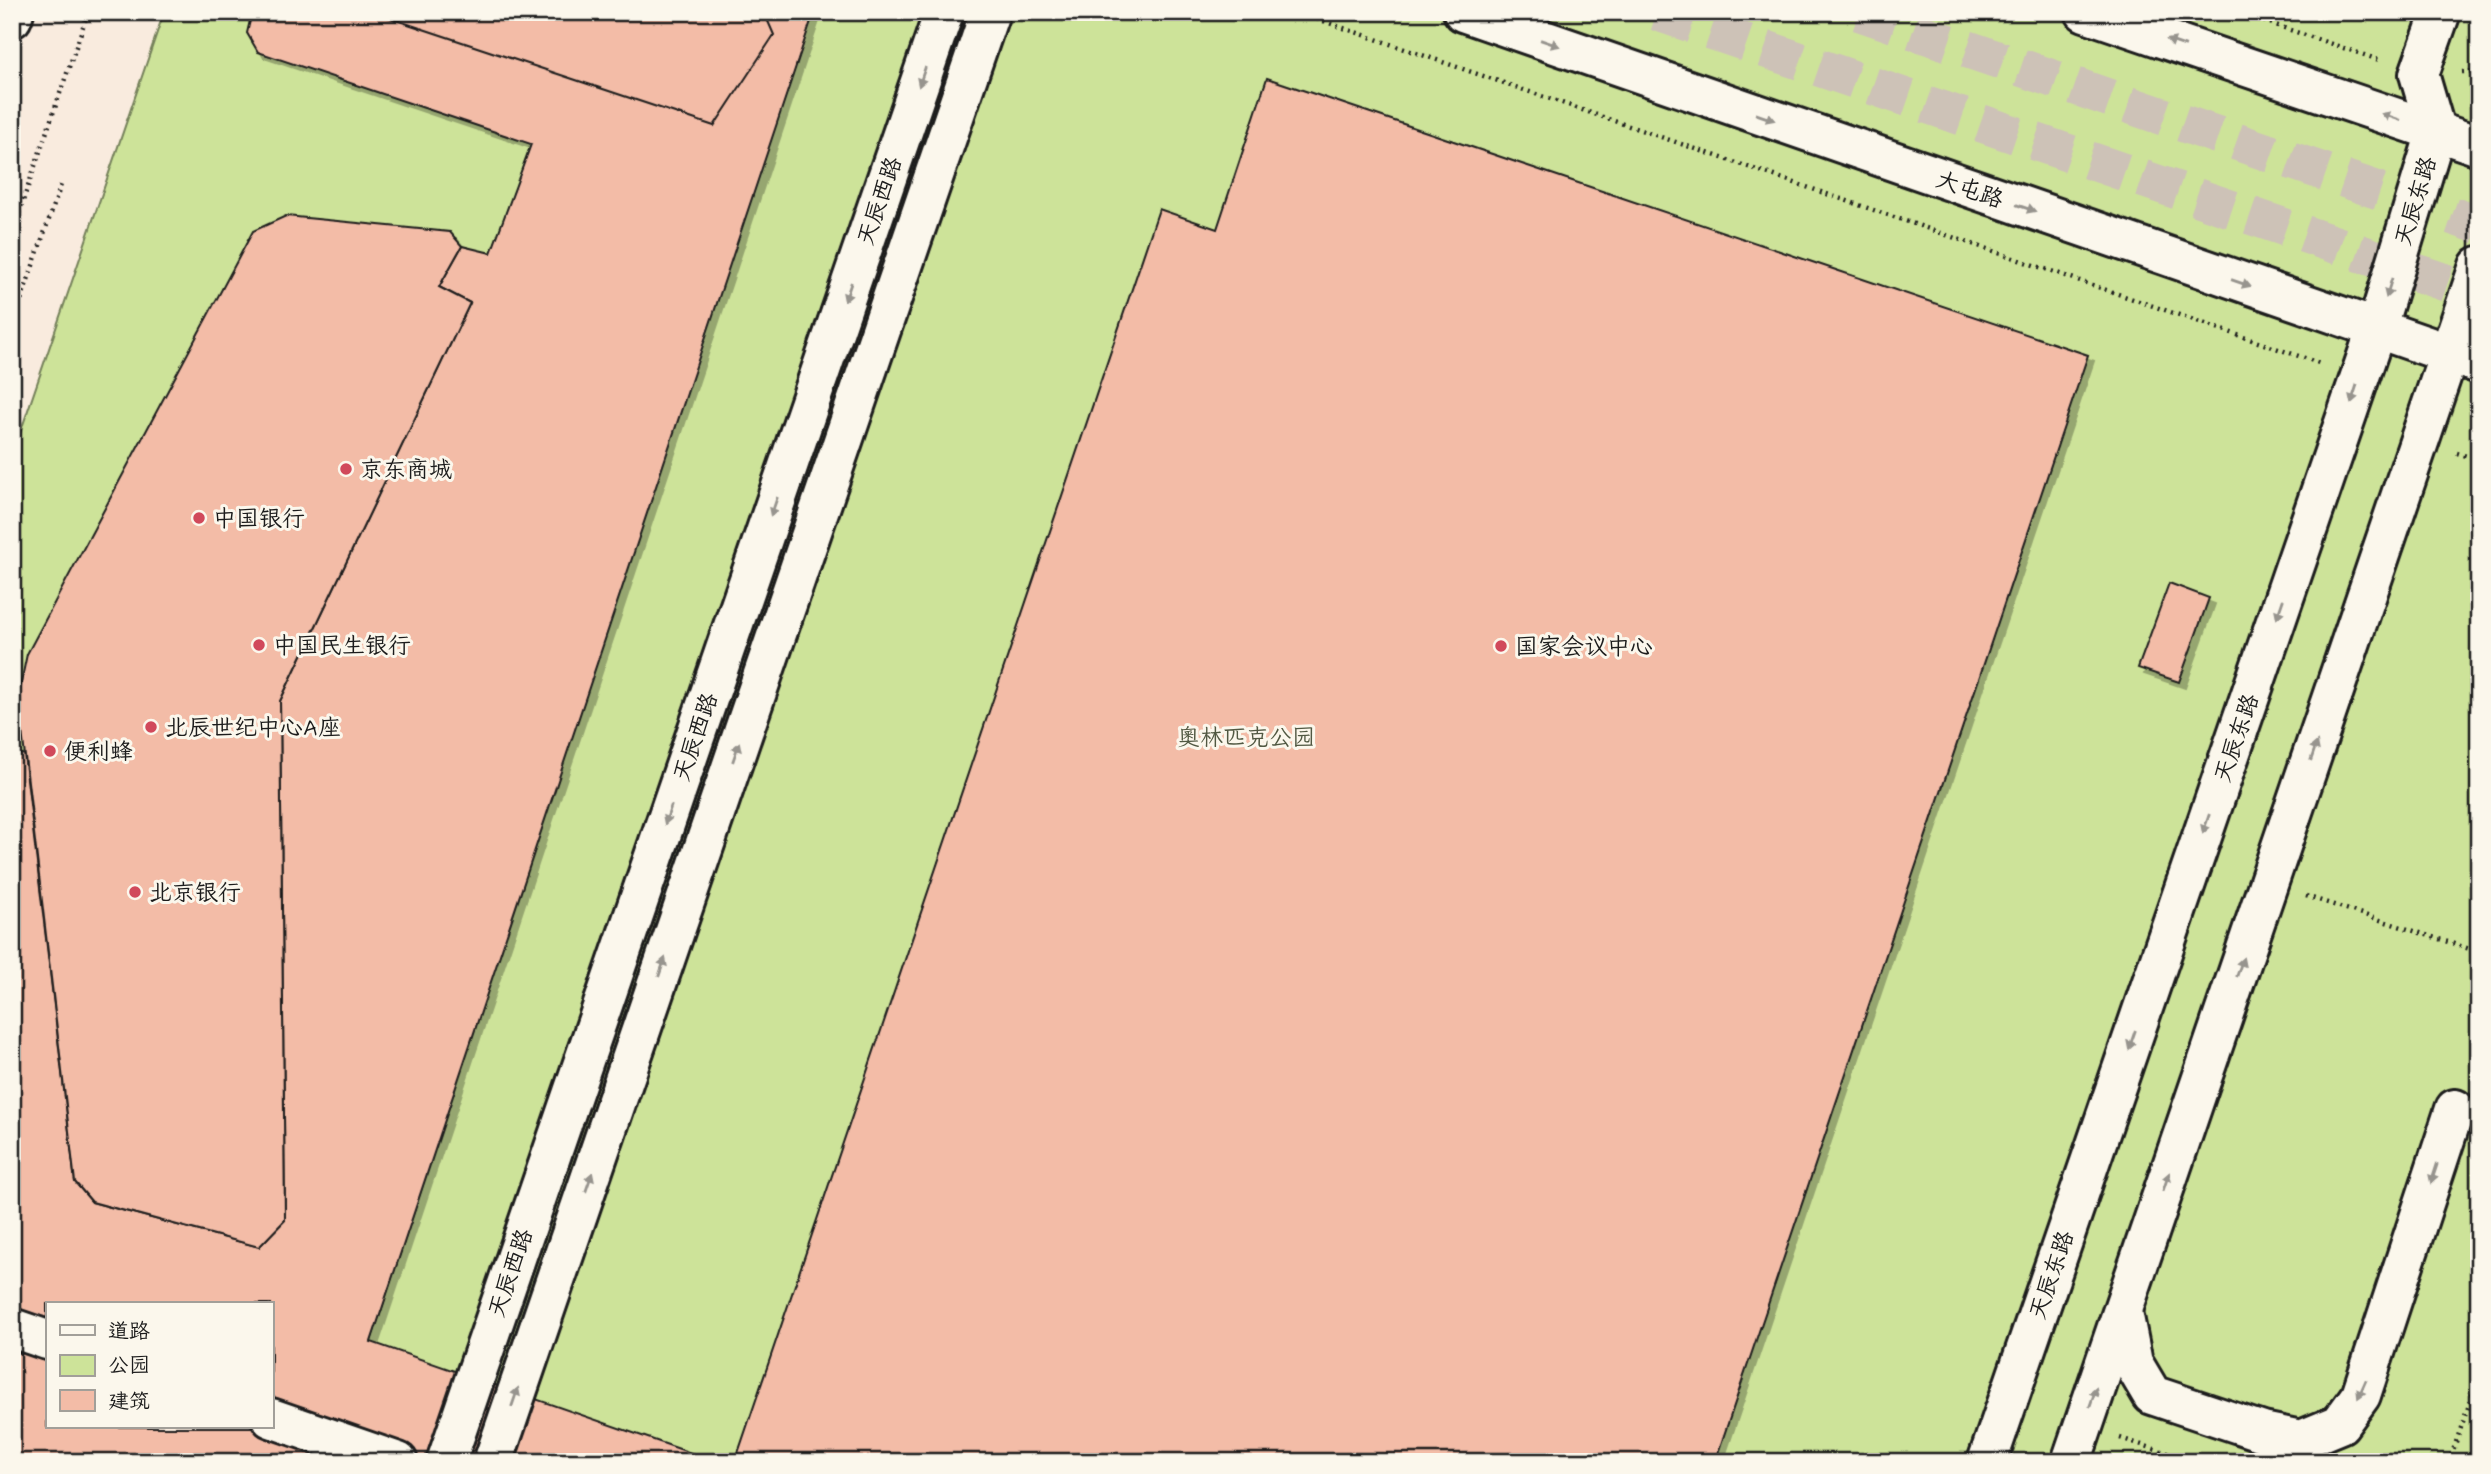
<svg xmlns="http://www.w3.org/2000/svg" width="2491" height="1474" font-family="Mynerve,'LXGW WenKai TC',sans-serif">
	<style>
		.green { fill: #cde399; stroke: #74805a; stroke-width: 2; fill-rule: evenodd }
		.building { fill: #f3bca7; stroke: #1c1c1c; stroke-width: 2; fill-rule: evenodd; filter: url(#shadow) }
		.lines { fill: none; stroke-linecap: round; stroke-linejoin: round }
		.major-tunnel { stroke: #cdc2b7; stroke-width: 38; stroke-dasharray: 38 19; stroke-linecap: butt }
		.minor-casing { stroke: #1c1c1c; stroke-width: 44 }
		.major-casing { stroke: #1c1c1c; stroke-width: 44 }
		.path { stroke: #1c1c1c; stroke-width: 4.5; stroke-dasharray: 2 5; stroke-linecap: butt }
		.minor { stroke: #fbf7ec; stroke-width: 38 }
		.major { stroke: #fbf7ec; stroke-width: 38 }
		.oneway { fill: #97948e }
		.poi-dot { fill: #d1495b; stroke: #fbf7ec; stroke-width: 2.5 }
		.labels { text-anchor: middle; stroke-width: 6; stroke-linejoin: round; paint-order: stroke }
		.street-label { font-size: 23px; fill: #1c1c1c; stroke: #fbf7ec }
		.poi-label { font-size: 23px; fill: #1c1c1c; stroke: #fbf7ec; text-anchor: start }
		.park-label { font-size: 23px; fill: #515842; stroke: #fbf7ec }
	</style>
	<defs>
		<filter id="shadow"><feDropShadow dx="6" dy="6" stdDeviation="0" flood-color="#0004"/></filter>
	</defs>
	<rect width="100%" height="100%" fill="#f9ebde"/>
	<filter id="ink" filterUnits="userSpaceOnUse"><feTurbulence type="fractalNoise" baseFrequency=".0143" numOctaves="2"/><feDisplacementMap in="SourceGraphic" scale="14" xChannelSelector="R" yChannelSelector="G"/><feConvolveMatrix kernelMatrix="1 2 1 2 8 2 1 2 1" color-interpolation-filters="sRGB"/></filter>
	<g filter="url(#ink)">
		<path class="green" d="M 164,12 L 2479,12 L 2479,1462 L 12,1462 L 12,457 ZM 47,1304 L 271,1304 L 271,1427 L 47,1427 Z"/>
		<g class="building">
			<path d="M 252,12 L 814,12 L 371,1342 L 717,1462 L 29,1462 L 12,1455 L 12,755 L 24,754 L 75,1182 L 92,1202 L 259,1247 L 285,1220 L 280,701 L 470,303 L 439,287 L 462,246 L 491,253 L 531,144 L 258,52 L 247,33 ZM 47,1304 L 271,1304 L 271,1427 L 47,1427 Z"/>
			<polygon points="372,12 764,12 774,35 714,126"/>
			<polygon points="1267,78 2088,355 1715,1462 735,1462 1159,209 1217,229"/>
			<polygon points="286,216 450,232 462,246 439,287 470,303 280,701 285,1220 259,1247 92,1202 75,1182 18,697 27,654 253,231"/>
			<polygon points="2169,583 2209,598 2179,682 2138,668"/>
		</g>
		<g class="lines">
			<g class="major-tunnel">
				<polyline points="1657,12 2479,294"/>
				<polyline points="1859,12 2479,225"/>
			</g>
			<g class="minor-casing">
				<g id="minor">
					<polyline points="1463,12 2479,364"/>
					<polyline points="2085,12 2479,146"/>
					<polyline points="2123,1312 2133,1363 2152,1395 2263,1432 2301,1440 2340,1424 2361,1395 2455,1109"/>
					<polyline points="12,1328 47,1340"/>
					<polyline points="271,1418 398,1462"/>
					<polyline points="446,1462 944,12"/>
					<polyline points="493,1462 990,12"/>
					<polyline points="1987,1462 2376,330 2436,132 2419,74 2441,12"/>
					<polyline points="2071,1462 2479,266"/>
				</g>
			</g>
			<g class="major-casing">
				<polyline id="major" points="12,18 14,12"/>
			</g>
			<g class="path">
				<polyline points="1297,12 2322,364"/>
				<polyline points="2237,12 2382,61"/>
				<polyline points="2462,72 2479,71"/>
				<polyline points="12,233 88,12"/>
				<polyline points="12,326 62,182"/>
				<polyline points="2457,453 2479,460"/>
				<polyline points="2306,896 2479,952"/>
				<polyline points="2120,1438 2196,1462"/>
				<polyline points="2449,1462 2479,1376"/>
			</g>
			<use href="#minor" class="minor"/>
			<use href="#major" class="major"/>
		</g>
		<defs><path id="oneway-solid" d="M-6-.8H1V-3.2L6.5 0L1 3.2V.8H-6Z" transform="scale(1.75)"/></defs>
		<g class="oneway">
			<use href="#oneway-solid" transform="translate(1550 43) rotate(19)"/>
			<use href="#oneway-solid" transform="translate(2176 43) rotate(-161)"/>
			<use href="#oneway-solid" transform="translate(922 77) rotate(109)"/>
			<use href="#oneway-solid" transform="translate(1765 117) rotate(19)"/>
			<use href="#oneway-solid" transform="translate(2391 117) rotate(-161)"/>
			<use href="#oneway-solid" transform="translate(2026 208) rotate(19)"/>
			<use href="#oneway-solid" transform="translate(2241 283) rotate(19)"/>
			<use href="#oneway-solid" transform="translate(2389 288) rotate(107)"/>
			<use href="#oneway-solid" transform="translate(848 292) rotate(109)"/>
			<use href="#oneway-solid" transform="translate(2354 394) rotate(108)"/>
			<use href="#oneway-solid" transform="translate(774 507) rotate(109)"/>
			<use href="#oneway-solid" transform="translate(2280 609) rotate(109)"/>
			<use href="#oneway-solid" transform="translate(2314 751) rotate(-71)"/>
			<use href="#oneway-solid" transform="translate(736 752) rotate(-71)"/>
			<use href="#oneway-solid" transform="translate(668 815) rotate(109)"/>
			<use href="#oneway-solid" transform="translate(2206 824) rotate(109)"/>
			<use href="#oneway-solid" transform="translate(662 967) rotate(-71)"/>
			<use href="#oneway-solid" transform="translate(2240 967) rotate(-71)"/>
			<use href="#oneway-solid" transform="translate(2132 1040) rotate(109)"/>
			<use href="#oneway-solid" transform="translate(2434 1174) rotate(108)"/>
			<use href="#oneway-solid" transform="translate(589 1182) rotate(-71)"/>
			<use href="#oneway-solid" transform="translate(2166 1182) rotate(-71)"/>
			<use href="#oneway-solid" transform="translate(2362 1389) rotate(114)"/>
			<use href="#oneway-solid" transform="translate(515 1397) rotate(-71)"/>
			<use href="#oneway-solid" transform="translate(2093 1397) rotate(-71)"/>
		</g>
	</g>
	<g class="poi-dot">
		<circle cx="346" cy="469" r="7"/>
		<circle cx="199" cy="518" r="7"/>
		<circle cx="259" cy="645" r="7"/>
		<circle cx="1501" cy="646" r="7"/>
		<circle cx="151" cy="727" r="7"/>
		<circle cx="50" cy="751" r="7"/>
		<circle cx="135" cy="892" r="7"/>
	</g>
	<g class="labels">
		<g class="street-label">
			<text transform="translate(1970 189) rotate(19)" y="8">大屯路</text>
			<text transform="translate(879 201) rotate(-71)" y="8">天辰西路</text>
			<text transform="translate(2415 201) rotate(-73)" y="8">天辰东路</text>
			<text transform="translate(695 737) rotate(-71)" y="8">天辰西路</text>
			<text transform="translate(2236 738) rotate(-71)" y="8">天辰东路</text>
			<text transform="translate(510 1273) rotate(-71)" y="8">天辰西路</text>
			<text transform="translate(2051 1275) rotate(-71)" y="8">天辰东路</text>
		</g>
		<g class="poi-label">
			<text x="360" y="477">京东商城</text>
			<text x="213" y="526">中国银行</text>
			<text x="273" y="653">中国民生银行</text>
			<text x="1515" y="654">国家会议中心</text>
			<text x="165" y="735">北辰世纪中心A座</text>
			<text x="64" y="759">便利蜂</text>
			<text x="149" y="900">北京银行</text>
		</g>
		<g class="park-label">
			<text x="1246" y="745">奥林匹克公园</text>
		</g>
	</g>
	<rect width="2491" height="1474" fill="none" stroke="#fbf7ec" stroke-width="42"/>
	<rect x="21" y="21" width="2449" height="1432" fill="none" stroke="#1c1c1c" stroke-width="2.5" filter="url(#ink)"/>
	<rect x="46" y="1302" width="228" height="126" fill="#fbf7ec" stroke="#a29f99" stroke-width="2"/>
	<rect x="60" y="1325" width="35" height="10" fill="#fbf7ec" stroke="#a29f99" stroke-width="2"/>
	<text x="108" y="1338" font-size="21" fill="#1c1c1c">道路</text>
	<rect x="60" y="1355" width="35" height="21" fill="#cde399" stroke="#a29f99" stroke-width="2"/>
	<text x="108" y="1372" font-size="21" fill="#1c1c1c">公园</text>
	<rect x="60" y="1390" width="35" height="21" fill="#f3bca7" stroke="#a29f99" stroke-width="2"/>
	<text x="108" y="1408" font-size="21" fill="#1c1c1c">建筑</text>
</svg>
